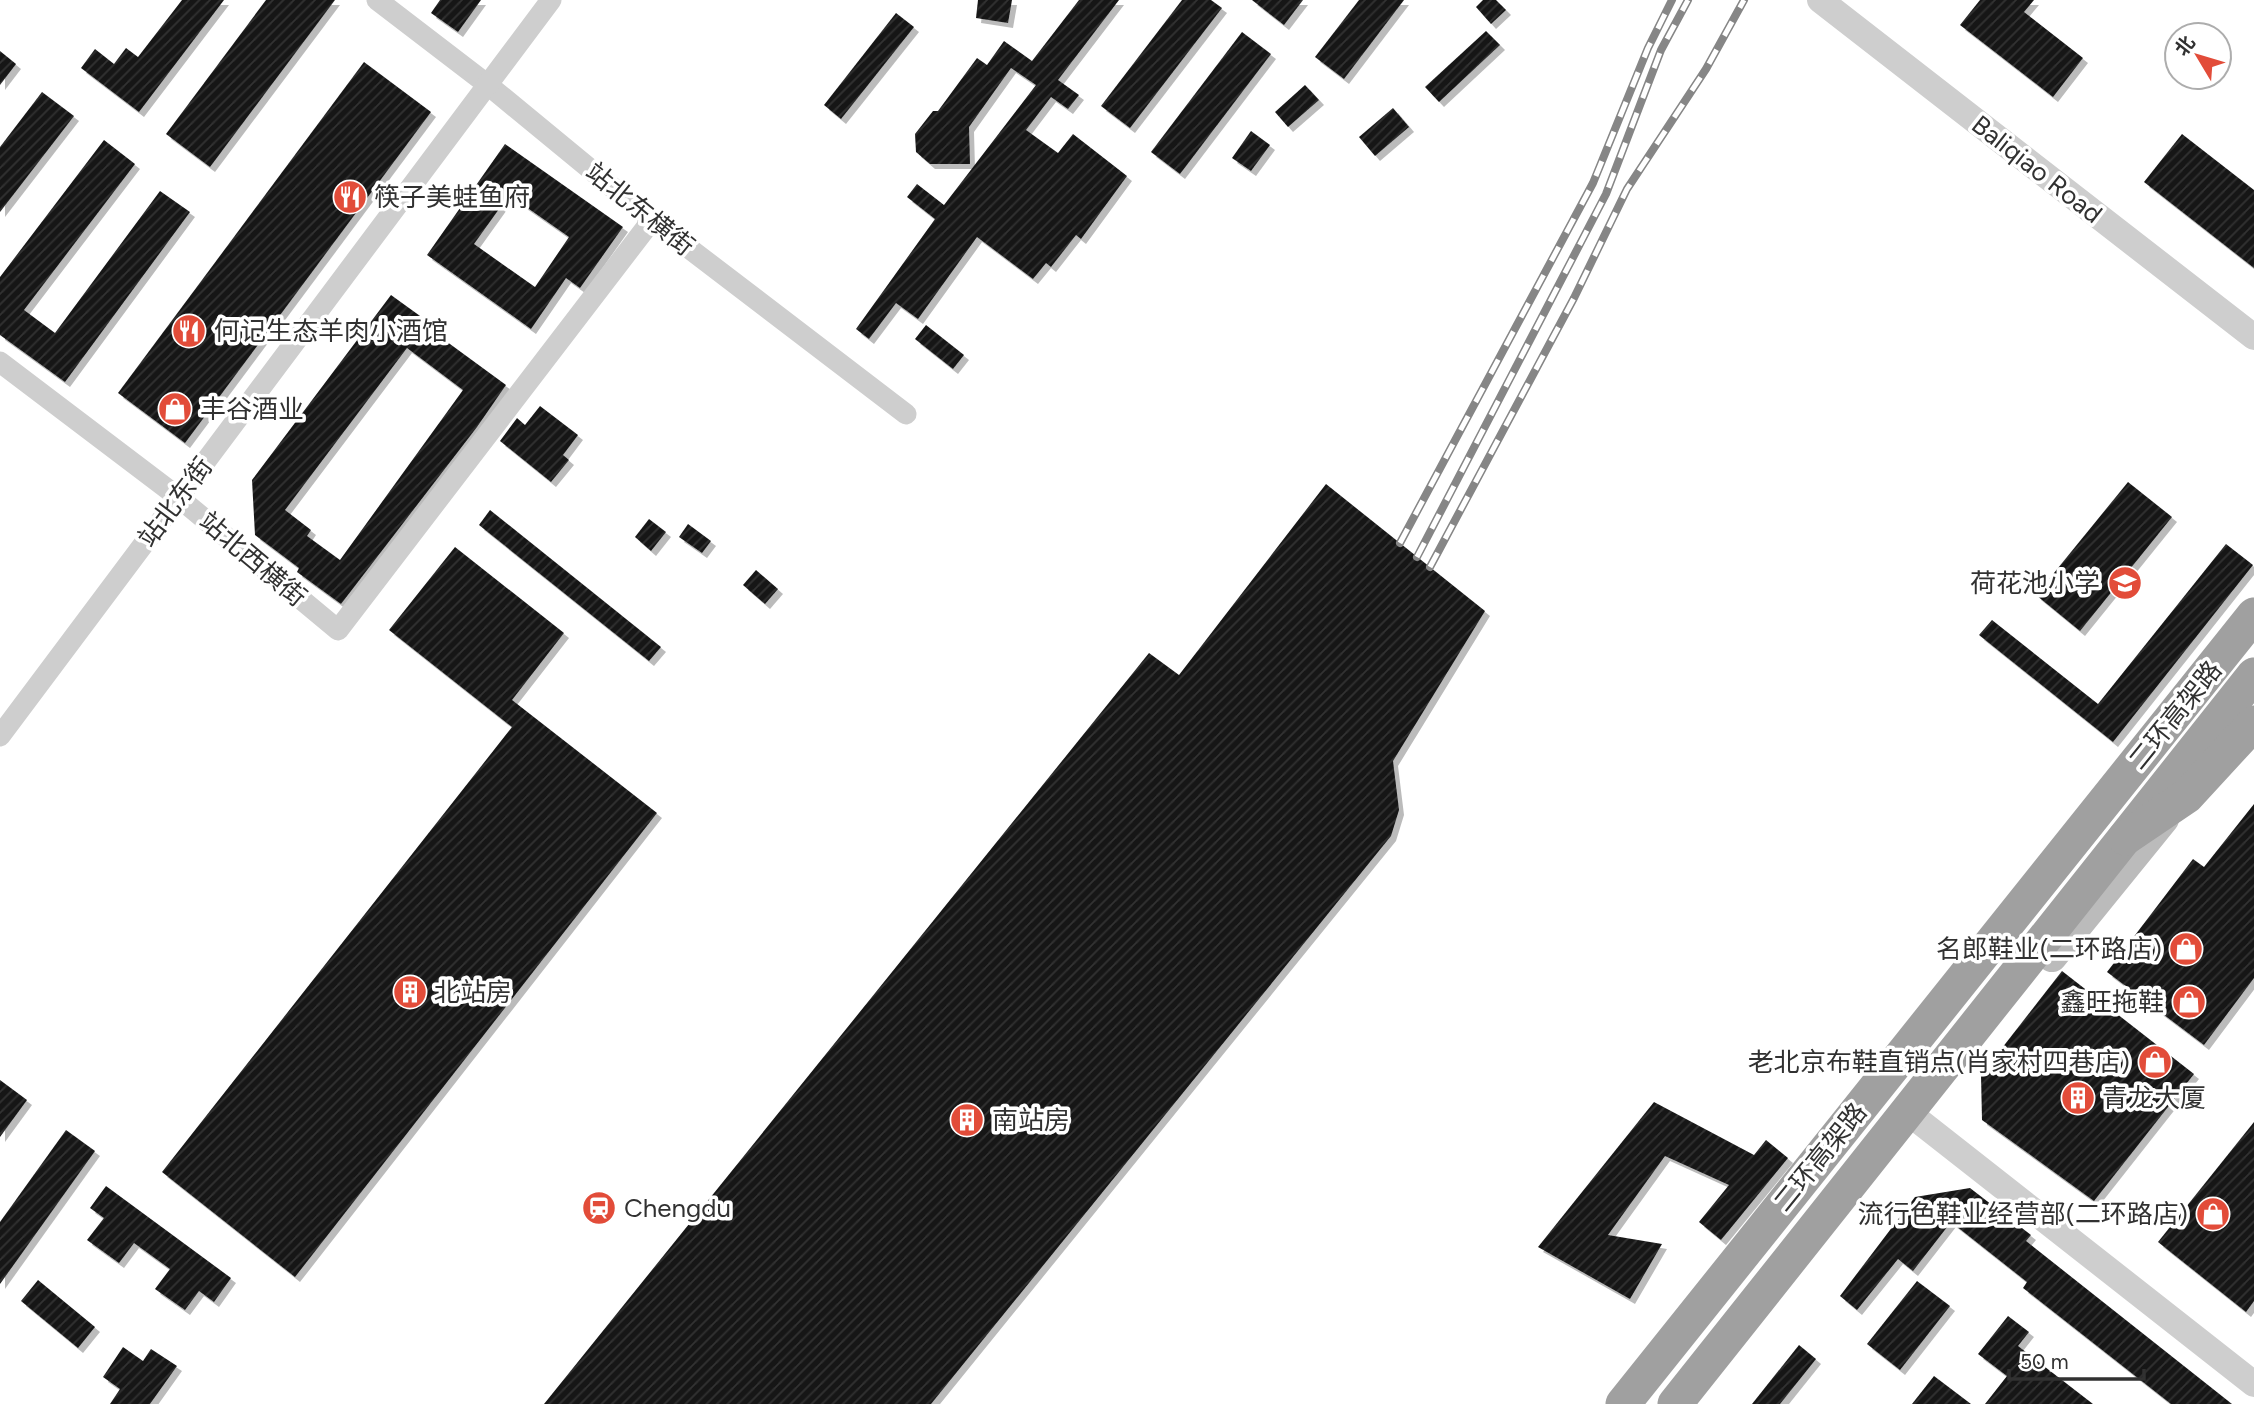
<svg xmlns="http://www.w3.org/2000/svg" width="2254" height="1404" font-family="Figtree,'Noto Sans SC',sans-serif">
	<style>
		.building { fill: url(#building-hatch); fill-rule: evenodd; filter: url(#shadow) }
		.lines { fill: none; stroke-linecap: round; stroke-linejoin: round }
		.minor { stroke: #cecece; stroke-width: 21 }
		.tertiary { stroke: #cecece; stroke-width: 26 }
		.secondary { stroke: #bbb; stroke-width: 30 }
		.trunk { stroke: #a0a0a0; stroke-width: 35 }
		.rail-casing { stroke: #868686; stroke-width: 8 }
		.rail { stroke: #fff; stroke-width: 5; stroke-dasharray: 16; stroke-linecap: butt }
		.trunk-bridge { stroke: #a0a0a0; stroke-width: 35 }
		.labels { text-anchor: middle; stroke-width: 7; stroke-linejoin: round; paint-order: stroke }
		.street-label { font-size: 26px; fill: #313131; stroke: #fff }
		.poi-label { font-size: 26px; fill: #313131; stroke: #fff; text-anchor: start }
	</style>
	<defs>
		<pattern id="building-hatch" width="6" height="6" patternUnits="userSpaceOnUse" patternTransform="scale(1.75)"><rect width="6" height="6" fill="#181818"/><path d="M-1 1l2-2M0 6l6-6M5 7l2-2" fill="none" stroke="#313131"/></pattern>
		<filter id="shadow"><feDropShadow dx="5" dy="5" stdDeviation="0" flood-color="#0004"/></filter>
	</defs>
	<rect width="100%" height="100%" fill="#fff"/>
	<g class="building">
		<polygon points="182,0 224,0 139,112 81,68 95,49 114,64 126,48 138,57"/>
		<polygon points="266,0 335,0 210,167 166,134"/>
		<polygon points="440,0 481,0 458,32 431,13"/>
		<polygon points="978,0 1012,0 1008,23 976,18"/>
		<polygon points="1079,0 1119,0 1058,80 1079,95 1068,109 1051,97 1026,130 1058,153 1073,134 1127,176 1081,239 1076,235 1051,267 1046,263 1033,279 977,237 918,319 896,303 869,339 856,329 935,219 907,197 917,184 944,205 1036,85 1011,68 969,127 970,164 930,164 916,152 915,134 933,111 938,111 977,58 987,65 1004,41 1032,61"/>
		<polygon points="1182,0 1211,0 1222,8 1130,128 1101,106"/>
		<polygon points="1252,0 1303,0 1284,25"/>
		<polygon points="1359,0 1404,0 1344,79 1315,57"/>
		<polygon points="1483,0 1496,0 1506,10 1491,24 1476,7"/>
		<polygon points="1980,0 2034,0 2024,12 2083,58 2053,97 1960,25"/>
		<polygon points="896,13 914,27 841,119 824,105"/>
		<polygon points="1486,31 1500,45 1439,102 1425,87"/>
		<polygon points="1242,32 1271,54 1180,174 1151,152"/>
		<polygon points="0,51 16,64 0,85"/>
		<polygon points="364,62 431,112 185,443 118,393"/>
		<polygon points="1305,85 1319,100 1288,127 1275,112"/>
		<polygon points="42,92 74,116 0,212 0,147"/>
		<polygon points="1393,108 1409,127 1375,156 1359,137"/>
		<polygon points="1251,131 1270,145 1251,171 1232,158"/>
		<polygon points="2182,134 2254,190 2254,268 2144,182"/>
		<polygon points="104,140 135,164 24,310 55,333 160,191 190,212 65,382 0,335 0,277"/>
		<path d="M 505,144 L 623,227 L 580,288 L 566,278 L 531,329 L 427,255 ZM 509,195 L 569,237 L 535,287 L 474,244 Z"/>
		<path d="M 391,295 L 427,321 L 424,325 L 506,385 L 477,427 L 341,604 L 297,572 L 299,568 L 255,535 L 252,480 ZM 407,348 L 463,390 L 340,560 L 307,536 L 311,530 L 285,510 Z"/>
		<polygon points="926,325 964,355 953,369 915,339"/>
		<polygon points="540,406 578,435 563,455 569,460 551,482 500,441 517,418 525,425"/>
		<polygon points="2128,482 2172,517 2080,631 2036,595"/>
		<polygon points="1326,484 1485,611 1393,761 1399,810 1391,836 931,1404 544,1404 1149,653 1179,675"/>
		<polygon points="490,510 661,647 649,661 479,525"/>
		<polygon points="649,519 666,532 651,551 635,537"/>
		<polygon points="688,524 711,541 702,553 679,537"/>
		<polygon points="2226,544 2253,565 2113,742 1979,635 1992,620 2098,704"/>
		<polygon points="455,547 564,633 512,700 657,813 295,1277 162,1172 512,727 389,630"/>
		<polygon points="756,570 778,589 765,604 743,585"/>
		<polygon points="2254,804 2254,978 2204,1045 2107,972 2193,859 2204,867"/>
		<polygon points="2062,971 2194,1074 2094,1201 1982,1120 1981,1075"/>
		<polygon points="0,1080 27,1100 0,1137"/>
		<polygon points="1654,1102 1754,1155 1766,1140 1788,1158 1721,1240 1699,1222 1729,1185 1665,1156 1608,1235 1662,1244 1630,1299 1538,1247"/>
		<polygon points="2254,1122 2254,1301 2246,1312 2158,1242"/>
		<polygon points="66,1130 95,1151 0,1284 0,1222"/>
		<polygon points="106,1186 231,1278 214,1302 199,1291 185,1310 155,1289 170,1269 134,1243 119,1263 87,1240 104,1218 90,1208"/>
		<polygon points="1970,1188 2031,1235 2026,1241 2232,1404 2171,1404 2023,1288 2027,1282 1951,1222 1913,1271 1898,1259 1857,1310 1840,1296 1915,1197"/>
		<polygon points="38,1280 95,1327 78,1348 21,1301"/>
		<polygon points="1917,1281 1950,1306 1900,1370 1867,1344"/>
		<polygon points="2008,1316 2029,1332 2018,1346 2093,1404 1985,1404 2007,1376 1978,1354"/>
		<polygon points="1799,1345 1816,1359 1780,1404 1752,1404"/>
		<polygon points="123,1347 143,1361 151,1349 177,1366 150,1404 110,1404 120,1389 103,1377"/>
		<polygon points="1934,1376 1971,1404 1912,1404"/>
	</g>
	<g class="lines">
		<g class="minor">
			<polyline points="377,0 488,85 652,220 906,414"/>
			<polyline points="0,362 178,497 338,630 652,220"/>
			<polyline points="0,736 551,0"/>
		</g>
		<g class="tertiary">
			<polyline points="1820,0 2254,337"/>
			<polyline points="1919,1121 2254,1384"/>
		</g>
		<polyline class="secondary" points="2052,957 2164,819"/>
		<g class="trunk">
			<polyline points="1623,1404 2254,615"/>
			<polyline points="1675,1404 2254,675"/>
		</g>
		<g class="rail-casing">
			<g id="rail">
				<polyline points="1400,543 1593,183 1648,48 1672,0"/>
				<polyline points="1417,557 1606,194 1661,50 1688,0"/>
				<polyline points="1430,567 1574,298 1627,189 1706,69 1744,0"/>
			</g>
		</g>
		<use href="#rail" class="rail"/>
		<polyline class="trunk-bridge" points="2125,838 2187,796 2254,723"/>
	</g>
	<defs>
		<g id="restaurant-disc" transform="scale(1.75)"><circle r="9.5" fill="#e24c39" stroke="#fff"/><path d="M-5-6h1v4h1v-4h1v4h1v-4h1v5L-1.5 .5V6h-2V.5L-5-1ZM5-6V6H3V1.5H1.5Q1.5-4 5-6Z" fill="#fff"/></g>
		<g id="shop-disc" transform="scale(1.75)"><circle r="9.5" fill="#e24c39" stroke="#fff"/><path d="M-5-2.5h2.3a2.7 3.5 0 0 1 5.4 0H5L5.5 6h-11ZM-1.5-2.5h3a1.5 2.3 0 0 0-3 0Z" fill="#fff"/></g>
		<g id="school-disc" transform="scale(1.75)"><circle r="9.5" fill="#e24c39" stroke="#fff"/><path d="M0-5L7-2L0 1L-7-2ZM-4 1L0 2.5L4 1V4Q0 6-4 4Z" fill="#fff"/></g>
		<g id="building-disc" transform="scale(1.75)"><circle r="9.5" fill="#e24c39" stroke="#fff"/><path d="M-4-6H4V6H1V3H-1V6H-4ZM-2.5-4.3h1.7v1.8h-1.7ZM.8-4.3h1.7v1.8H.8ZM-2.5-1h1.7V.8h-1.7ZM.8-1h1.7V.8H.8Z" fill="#fff"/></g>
		<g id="station-disc" transform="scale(1.75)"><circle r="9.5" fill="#e24c39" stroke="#fff"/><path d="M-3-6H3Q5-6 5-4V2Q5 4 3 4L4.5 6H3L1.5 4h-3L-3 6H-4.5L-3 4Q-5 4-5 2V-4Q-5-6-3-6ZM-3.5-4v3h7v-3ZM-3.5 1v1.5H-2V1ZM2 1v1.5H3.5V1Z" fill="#fff"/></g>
	</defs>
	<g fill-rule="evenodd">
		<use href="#restaurant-disc" x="350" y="197"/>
		<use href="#restaurant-disc" x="189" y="331"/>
		<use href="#shop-disc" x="175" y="409"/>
		<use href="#school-disc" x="2125" y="583"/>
		<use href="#shop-disc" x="2186" y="949"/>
		<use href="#building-disc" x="410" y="992"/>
		<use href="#shop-disc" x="2189" y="1002"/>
		<use href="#shop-disc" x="2155" y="1062"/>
		<use href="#building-disc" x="2078" y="1098"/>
		<use href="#building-disc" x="967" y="1120"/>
		<use href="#station-disc" x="599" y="1208"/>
		<use href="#shop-disc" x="2213" y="1214"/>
	</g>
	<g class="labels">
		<g class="street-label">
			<text transform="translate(2037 169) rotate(38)" y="9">Baliqiao Road</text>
			<text transform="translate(640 209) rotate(39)" y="9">站北东横街</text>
			<text transform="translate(175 502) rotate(-53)" y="9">站北东街</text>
			<text transform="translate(253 559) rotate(40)" y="9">站北西横街</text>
			<text transform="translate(2175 715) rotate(-51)" y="9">二环高架路</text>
			<text transform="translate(1820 1157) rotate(-51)" y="9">二环高架路</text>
		</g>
		<g class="poi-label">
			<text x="374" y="206">筷子美蛙鱼府</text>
			<text x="214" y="340">何记生态羊肉小酒馆</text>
			<text x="200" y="418">丰谷酒业</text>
			<text x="2100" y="592" text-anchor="end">荷花池小学</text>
			<text x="2162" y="958" text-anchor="end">名郎鞋业(二环路店)</text>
			<text x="434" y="1001">北站房</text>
			<text x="2164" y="1011" text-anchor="end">鑫旺拖鞋</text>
			<text x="2130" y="1071" text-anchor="end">老北京布鞋直销点(肖家村四巷店)</text>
			<text x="2102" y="1107">青龙大厦</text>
			<text x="992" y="1129">南站房</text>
			<text x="624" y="1217">Chengdu</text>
			<text x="2188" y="1223" text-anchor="end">流行色鞋业经营部(二环路店)</text>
		</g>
	</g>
	<g transform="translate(2198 56) rotate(308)"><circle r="33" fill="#ffffff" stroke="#adadad" stroke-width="2"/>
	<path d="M0-5L12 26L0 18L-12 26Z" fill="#e24c39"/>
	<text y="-10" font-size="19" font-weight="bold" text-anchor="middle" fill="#313131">北</text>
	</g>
	<path d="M2009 1369v10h135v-10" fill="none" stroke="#313131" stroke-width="3.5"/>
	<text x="2020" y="1369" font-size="21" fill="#313131" stroke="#ffffff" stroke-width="5" paint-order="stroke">50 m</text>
</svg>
